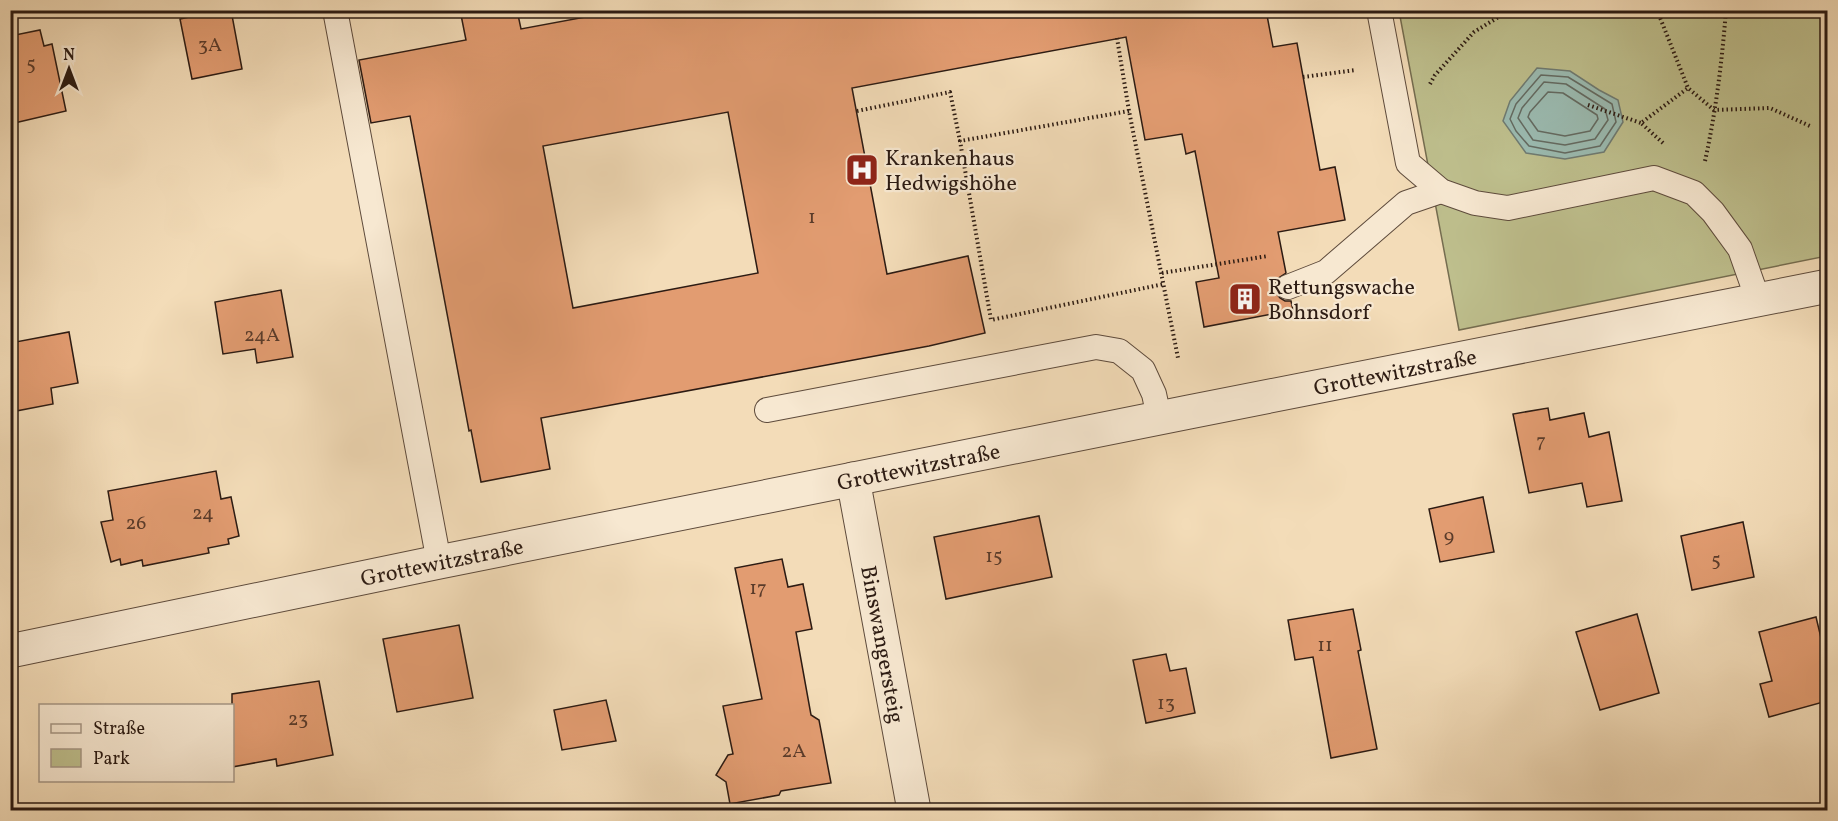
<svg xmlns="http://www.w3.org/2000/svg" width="1838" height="821" font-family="Vollkorn,serif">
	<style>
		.green { fill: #bebf8d; stroke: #756d50; stroke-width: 1.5 }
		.water { fill: #9bbbb1; stroke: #6f7b72; stroke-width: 1.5 }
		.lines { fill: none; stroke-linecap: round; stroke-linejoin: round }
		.shore { stroke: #646b62; stroke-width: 1.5 }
		.building { fill: #e29c71; stroke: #2c1b13; stroke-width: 1.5; fill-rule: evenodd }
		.lane-casing { stroke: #5e4b3c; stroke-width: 26 }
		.street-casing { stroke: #5e4b3c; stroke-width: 35 }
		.path { stroke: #2c1b13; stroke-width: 4; stroke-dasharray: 1.5 3; stroke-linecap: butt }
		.lane { stroke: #f7e8d1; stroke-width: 24 }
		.street { stroke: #f7e8d1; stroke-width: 33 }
		.labels { text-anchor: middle; stroke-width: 4.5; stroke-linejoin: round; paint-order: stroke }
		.number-label { font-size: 20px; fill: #5a3b2a }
		.poi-label { font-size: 22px; fill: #2c1b13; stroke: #f7e8d1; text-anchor: start }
		.street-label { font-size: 22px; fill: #2c1b13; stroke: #f7e8d1 }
	</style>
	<rect width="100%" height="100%" fill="#f3dcb8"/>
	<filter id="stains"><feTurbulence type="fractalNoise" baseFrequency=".00333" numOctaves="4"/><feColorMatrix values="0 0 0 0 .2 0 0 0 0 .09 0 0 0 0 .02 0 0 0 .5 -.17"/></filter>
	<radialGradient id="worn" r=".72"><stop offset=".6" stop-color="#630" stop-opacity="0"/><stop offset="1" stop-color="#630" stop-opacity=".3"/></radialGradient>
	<polygon class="green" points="1399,11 1827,11 1827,256 1459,330"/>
	<polygon class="water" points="1537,68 1570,71 1599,90 1618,100 1623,122 1604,152 1565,159 1526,153 1503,121 1510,101"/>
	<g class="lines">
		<g class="shore">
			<polygon points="1541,75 1568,77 1612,104 1616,122 1600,146 1565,153 1529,146 1516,131 1510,119 1516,104"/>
			<polygon points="1544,82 1566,84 1605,109 1608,120 1595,139 1565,145 1533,140 1518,118 1522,108"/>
			<polygon points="1548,92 1563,93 1597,115 1598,119 1590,131 1565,136 1538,131 1528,117 1530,112"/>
		</g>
	</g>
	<g class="building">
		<polygon points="221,10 231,10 242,69 192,79 180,19"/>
		<path d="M 460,10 L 517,10 L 521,29 L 623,10 L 1266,10 L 1273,47 L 1297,43 L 1320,170 L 1335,167 L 1345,220 L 1278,232 L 1286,273 L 1277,279 L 1274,285 L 1275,292 L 1280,298 L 1285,301 L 1291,301 L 1293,310 L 1204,327 L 1196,282 L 1219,278 L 1195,151 L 1186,154 L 1182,134 L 1145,140 L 1126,37 L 852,88 L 887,274 L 968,256 L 985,333 L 929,346 L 541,418 L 550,469 L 481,482 L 471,430 L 469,431 L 410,116 L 371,123 L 359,60 L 466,40 ZM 728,112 L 758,273 L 573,308 L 543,146 Z"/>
		<polygon points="40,30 44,46 52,44 66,111 10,124 10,36"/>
		<polygon points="281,290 293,357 257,363 255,349 223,354 215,302"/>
		<polygon points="69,332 78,383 51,388 53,404 16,411 10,378 10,343"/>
		<polygon points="1548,408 1550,420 1584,413 1589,437 1609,432 1622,501 1587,507 1582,483 1529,493 1513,414"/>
		<polygon points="216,471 221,499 231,497 239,536 228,539 229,544 208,548 209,553 143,566 142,560 121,565 120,559 111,562 101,522 113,520 108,491"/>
		<polygon points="1483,497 1494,552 1440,562 1429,509"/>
		<polygon points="1039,516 1052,577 946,599 934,537"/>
		<polygon points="1743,522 1754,577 1692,590 1681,536"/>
		<polygon points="782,559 788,587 803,584 812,629 796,632 811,715 819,720 831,783 781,791 779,795 730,804 726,782 716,775 728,755 733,754 723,706 762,699 735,568"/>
		<polygon points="1353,609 1361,650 1358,651 1377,749 1331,758 1313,657 1295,660 1288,620"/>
		<polygon points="1637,614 1659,693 1600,710 1576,632"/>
		<polygon points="1816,617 1827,663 1827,701 1769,717 1760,684 1772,681 1759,632"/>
		<polygon points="459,625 473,698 397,712 383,639"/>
		<polygon points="1166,654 1170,671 1186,668 1195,713 1146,723 1133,660"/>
		<polygon points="319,681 333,755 277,766 276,759 232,767 232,694"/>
		<polygon points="606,700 616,741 562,750 554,710"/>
	</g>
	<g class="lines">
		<g class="lane-casing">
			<g id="lane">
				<polyline points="335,10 439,562"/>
				<polyline points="1379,10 1408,163 1441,191 1475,203 1508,208 1654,178 1694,193 1713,212 1740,249 1758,300"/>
				<polyline points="1288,287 1326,272 1406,203 1441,191"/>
				<polyline points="767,410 1096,347 1119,351 1143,370 1154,394 1159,417"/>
			</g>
		</g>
		<g class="street-casing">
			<g id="street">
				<path id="s1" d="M 853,479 L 914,810"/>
				<path id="s2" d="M 10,651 L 439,562 L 1189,412 L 1828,286"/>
			</g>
		</g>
		<g class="path">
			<polyline points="1657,10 1688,88 1714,110 1770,108 1810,126"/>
			<polyline points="1117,38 1129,111 1178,358"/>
			<polyline points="1303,77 1356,70"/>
			<polyline points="1430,84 1435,75 1474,32 1510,10"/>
			<polyline points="1588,105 1641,123"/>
			<polyline points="857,111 950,92 960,141"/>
			<polyline points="1129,111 960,141 991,320 1164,284"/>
			<polyline points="1663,143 1641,123 1688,88"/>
			<path d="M 1705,161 C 1716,111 1722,61 1726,10"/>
			<polyline points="1162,273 1268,256"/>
		</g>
		<use href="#lane" class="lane"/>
		<use href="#street" class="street"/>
	</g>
	<defs>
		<g id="hospital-square" transform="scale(1.725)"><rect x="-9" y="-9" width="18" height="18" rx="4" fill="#8f2418" stroke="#f7e8d1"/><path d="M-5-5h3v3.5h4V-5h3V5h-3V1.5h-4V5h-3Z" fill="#fff"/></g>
		<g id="building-square" transform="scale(1.725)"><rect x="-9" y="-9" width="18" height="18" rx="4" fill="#8f2418" stroke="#f7e8d1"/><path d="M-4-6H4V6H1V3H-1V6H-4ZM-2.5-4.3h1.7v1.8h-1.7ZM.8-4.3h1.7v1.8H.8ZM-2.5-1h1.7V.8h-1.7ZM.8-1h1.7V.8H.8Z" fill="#fff"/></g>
	</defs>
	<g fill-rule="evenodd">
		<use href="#hospital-square" x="862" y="170"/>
		<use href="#building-square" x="1245" y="299"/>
	</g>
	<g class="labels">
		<g class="number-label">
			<text x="210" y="51">3A</text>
			<text x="31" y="70">5</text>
			<text x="812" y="223">1</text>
			<text x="262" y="341">24A</text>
			<text x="1541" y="447">7</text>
			<text x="203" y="519">24</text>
			<text x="136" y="529">26</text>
			<text x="1449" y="542">9</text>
			<text x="994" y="562">15</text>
			<text x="1716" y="566">5</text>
			<text x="758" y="594">17</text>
			<text x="1325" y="651">11</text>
			<text x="1166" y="709">13</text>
			<text x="298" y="725">23</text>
			<text x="794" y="757">2A</text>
		</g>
		<g class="poi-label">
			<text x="885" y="165">Krankenhaus<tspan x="885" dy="25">Hedwigshöhe</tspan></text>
			<text x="1268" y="294">Rettungswache<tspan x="1268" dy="25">Bohnsdorf</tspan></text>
		</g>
		<g class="street-label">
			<text dy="8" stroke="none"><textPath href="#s2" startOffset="1413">Grottewitzstraße</textPath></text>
			<text dy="8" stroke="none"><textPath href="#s2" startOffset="927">Grottewitzstraße</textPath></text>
			<text dy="8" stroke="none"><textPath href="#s2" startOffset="441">Grottewitzstraße</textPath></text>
			<text dy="8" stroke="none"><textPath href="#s1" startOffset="168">Binswangersteig</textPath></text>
		</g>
	</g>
	<rect width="1838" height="821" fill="none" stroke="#f3dcb8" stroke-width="36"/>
	<rect x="12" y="12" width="1814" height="797" fill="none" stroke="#2c1b13" stroke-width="3"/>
	<rect x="18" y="18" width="1802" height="785" fill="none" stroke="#2c1b13" stroke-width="1.5"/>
	<rect x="39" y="704" width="195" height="78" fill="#f7e8d1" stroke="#a69685" stroke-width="1.5"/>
	<rect x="51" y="724" width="30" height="9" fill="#f7e8d1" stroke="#a69685" stroke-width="1.5"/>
	<text x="93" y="734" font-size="18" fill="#2c1b13">Straße</text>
	<rect x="51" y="749" width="30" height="18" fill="#bebf8d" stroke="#a69685" stroke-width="1.5"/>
	<text x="93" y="764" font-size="18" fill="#2c1b13">Park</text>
	<g transform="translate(69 69)" stroke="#f7e8d1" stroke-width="4.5" paint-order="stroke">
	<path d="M0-4.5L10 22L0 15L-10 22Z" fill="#2c1b13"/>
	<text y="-9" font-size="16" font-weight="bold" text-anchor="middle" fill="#2c1b13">N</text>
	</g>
	<rect width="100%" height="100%" filter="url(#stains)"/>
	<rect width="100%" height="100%" fill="url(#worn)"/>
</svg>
